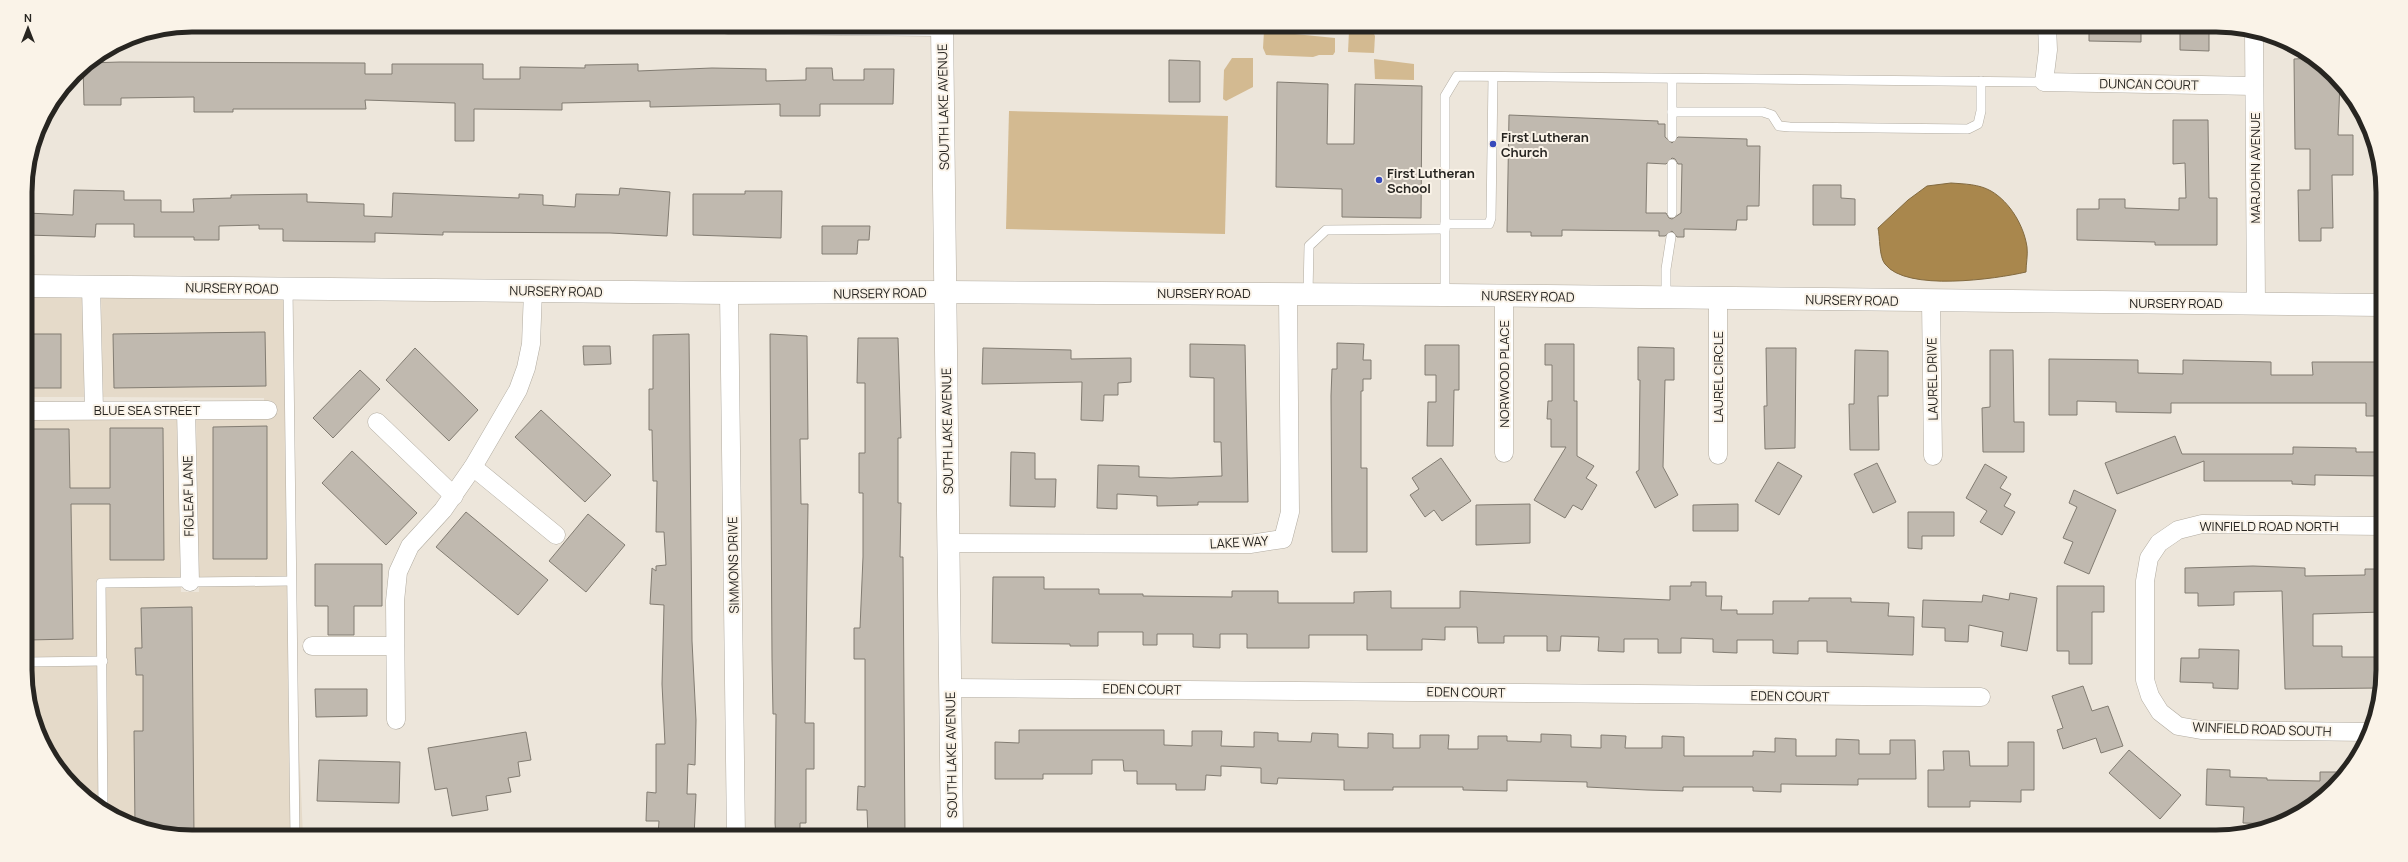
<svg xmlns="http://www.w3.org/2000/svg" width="2408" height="862" font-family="Manrope,sans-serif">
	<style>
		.built { fill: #e5dac9 }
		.green { fill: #d3ba91 }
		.water { fill: #a9874d; stroke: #826a40 }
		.building { fill: #c0b9af; stroke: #827c72; fill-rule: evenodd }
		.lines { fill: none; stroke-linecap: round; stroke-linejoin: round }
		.service-casing { stroke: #b2aca1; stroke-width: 10 }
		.minor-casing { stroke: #b2aca1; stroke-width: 19 }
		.tertiary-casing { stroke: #b2aca1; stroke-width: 23 }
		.service { stroke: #fff; stroke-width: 9 }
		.minor { stroke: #fff; stroke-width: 18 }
		.tertiary { stroke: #fff; stroke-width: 22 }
		.poi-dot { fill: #3749bb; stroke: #faf3e8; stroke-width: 1.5 }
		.labels { text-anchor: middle; stroke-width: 4; stroke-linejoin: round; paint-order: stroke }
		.street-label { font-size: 13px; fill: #272521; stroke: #faf3e8 }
		.poi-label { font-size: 13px; font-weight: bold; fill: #272521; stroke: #faf3e8; text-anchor: start }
		.rim { fill: none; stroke: #272521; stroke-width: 5 }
	</style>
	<rect width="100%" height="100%" fill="#ede6db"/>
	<g class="built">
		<polygon points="26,296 82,296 85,397 27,397"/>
		<polygon points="101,297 288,298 289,506 303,837 192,837 138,828 99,809 66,780 42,744 28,703 27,418 177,418 181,592 199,592 196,418 264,418 264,398 103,397"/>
	</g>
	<g class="green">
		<polygon points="1264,31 1335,38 1335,52 1333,55 1319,55 1313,57 1266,55 1263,48"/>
		<polygon points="1349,31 1373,32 1375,36 1374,53 1348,52"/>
		<polygon points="1232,58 1253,58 1253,87 1226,101 1223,99 1224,70"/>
		<polygon points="1374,59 1414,64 1414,80 1375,79"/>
		<polygon points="1009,111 1228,116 1225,234 1006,229"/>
	</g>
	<g class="water">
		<polygon points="1764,25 1924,25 1924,27"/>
		<path d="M 1951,183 C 1964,184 1979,184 1991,191 C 2010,202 2024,226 2027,247 C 2028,255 2026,264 2026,272 C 1996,279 1906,292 1885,264 C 1879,257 1880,237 1878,228 L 1908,200 L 1927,186 Z"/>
	</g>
	<g class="building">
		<polygon points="2089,25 2141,25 2141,42 2089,41"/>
		<polygon points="2180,25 2209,25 2209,51 2180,50"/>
		<polygon points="2315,58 2340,80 2338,135 2353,135 2353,175 2332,175 2333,228 2321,228 2321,241 2299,241 2298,190 2310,190 2310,149 2295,149 2294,59"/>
		<polygon points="1169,60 1200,61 1200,102 1169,102"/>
		<polygon points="120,62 365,63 365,74 392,74 392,64 483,64 483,79 520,79 520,67 585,68 585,65 638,64 638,71 712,68 766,69 766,81 806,80 806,68 832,68 833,80 864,80 864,69 894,69 893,104 820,104 820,116 780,116 780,104 650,107 650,101 562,103 562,110 474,109 474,141 455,141 455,103 365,100 366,109 233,109 233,112 194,112 194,97 121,98 121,105 84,105 83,65 88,63"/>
		<polygon points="1277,82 1328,84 1327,144 1354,144 1355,84 1422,86 1421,218 1342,217 1342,189 1276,187"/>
		<path d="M 1509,115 L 1658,121 L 1658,124 L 1665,124 L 1665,137 L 1672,143 L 1678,137 L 1747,139 L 1747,146 L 1760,146 L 1759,206 L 1747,206 L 1747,220 L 1737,220 L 1736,230 L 1684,229 L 1684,237 L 1677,237 L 1672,231 L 1665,236 L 1659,236 L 1659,231 L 1562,230 L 1562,236 L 1531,236 L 1531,232 L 1507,232 ZM 1672,158 L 1675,159 L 1678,164 L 1682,164 L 1681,213 L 1672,219 L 1669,218 L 1666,213 L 1646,213 L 1647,163 L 1666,164 Z"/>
		<polygon points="2173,120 2208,120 2209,198 2217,198 2217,245 2155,245 2155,242 2077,240 2077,209 2099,209 2099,199 2125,199 2125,208 2179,210 2179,198 2186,198 2185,163 2173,164"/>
		<polygon points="1813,185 1841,185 1841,198 1855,199 1855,225 1813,225"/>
		<polygon points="620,188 670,192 667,236 610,233 443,232 443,235 375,233 375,242 283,241 283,229 259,229 259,225 219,226 219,240 194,240 194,237 134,237 134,224 96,224 95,237 26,235 26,213 73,215 74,190 124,191 124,200 161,200 161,212 194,212 193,199 231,198 231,195 307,194 307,202 364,204 364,216 392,217 393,193 519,198 519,194 543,195 543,205 575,207 576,194 619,195"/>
		<polygon points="745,191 782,191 781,238 693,235 693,194 745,194"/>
		<polygon points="822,226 870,226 869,240 858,240 857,254 822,254"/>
		<polygon points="265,332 266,386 114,388 113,334"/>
		<rect x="26" y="334" width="35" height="54"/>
		<polygon points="689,334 692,641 696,720 695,765 688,764 687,794 696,794 694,837 658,836 659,821 646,821 647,792 656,793 656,744 665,744 662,684 664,605 650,604 652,568 656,571 656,566 666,565 664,532 656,532 657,481 653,481 652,430 649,430 649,389 653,389 653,335"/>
		<polygon points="770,334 807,336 808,439 800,439 801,504 808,504 805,723 814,723 814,769 806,769 806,823 800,823 800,837 776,837 775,823 776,714 773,714 772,659"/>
		<polygon points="858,338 898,338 901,438 898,438 898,503 901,503 900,557 903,557 905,837 868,837 867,810 857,810 858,786 865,787 865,659 854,659 854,628 860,628 863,557 863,493 859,493 859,453 865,453 865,383 857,383"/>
		<polygon points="1337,343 1364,344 1363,360 1371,360 1371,379 1363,379 1363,391 1361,391 1361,468 1367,468 1367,552 1332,552 1331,396 1332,369 1337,369"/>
		<polygon points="1190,344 1245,345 1248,502 1198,502 1198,505 1157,506 1157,496 1117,494 1117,509 1097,508 1098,465 1139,466 1139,477 1171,478 1222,476 1221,442 1214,442 1214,378 1190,377"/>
		<polygon points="1545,344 1574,344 1574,401 1577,401 1577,456 1594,466 1586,478 1597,485 1582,510 1573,505 1565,518 1534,500 1566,447 1551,447 1551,419 1547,419 1548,401 1552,401 1552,365 1545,365"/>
		<polygon points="1425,345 1459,345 1459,390 1454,390 1453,446 1427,446 1428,402 1436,402 1436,375 1425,375"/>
		<polygon points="583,346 610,346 611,364 584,365"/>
		<polygon points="1638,347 1674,348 1674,380 1665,380 1663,467 1678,495 1655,508 1636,472 1639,470 1640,380 1638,380"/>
		<polygon points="415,348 478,410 449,441 386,380"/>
		<polygon points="983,348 1071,350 1071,359 1131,358 1131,382 1118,383 1118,395 1104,395 1103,421 1081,420 1082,382 982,384"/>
		<polygon points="1766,348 1796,348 1795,448 1765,449 1764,406 1767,406"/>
		<polygon points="1855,350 1888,351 1888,396 1878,396 1879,450 1850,450 1849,404 1854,404"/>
		<polygon points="1990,350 2013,350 2014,422 2024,422 2024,452 1983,452 1982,408 1990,407"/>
		<polygon points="2049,359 2138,360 2138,373 2183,374 2183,360 2271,362 2271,375 2313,375 2312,362 2382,362 2382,416 2366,416 2366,403 2171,403 2171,413 2116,412 2116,402 2077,401 2077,415 2049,415"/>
		<polygon points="360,370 380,389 333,438 313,418"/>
		<polygon points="541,410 611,475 585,502 515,437"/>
		<polygon points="267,426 267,559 213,559 213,427"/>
		<polygon points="110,428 163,428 164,560 110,560 110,504 71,504 73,639 28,640 27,429 69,429 70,488 110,488"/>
		<polygon points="2175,436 2182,454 2293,454 2293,447 2356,448 2356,452 2382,452 2382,476 2315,475 2315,485 2292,484 2292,481 2204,481 2204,461 2117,494 2105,463"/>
		<polygon points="352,451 417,513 386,545 322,483"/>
		<polygon points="1011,452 1035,453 1035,479 1056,479 1055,507 1010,506"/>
		<polygon points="1441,458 1471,501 1442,521 1434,510 1425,517 1410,495 1419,489 1412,478"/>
		<polygon points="1778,462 1802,476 1779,515 1755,501"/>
		<polygon points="1877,463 1896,502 1873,513 1854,474"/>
		<polygon points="1985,464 2007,477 2000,488 2011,494 2004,506 2015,512 2002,535 1980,522 1987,511 1966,498"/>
		<polygon points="2074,490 2116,510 2089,574 2064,563 2073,542 2063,538 2077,507 2069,503"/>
		<polygon points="1530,504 1530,543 1476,545 1476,505"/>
		<polygon points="1738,504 1738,531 1693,531 1693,505"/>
		<polygon points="466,512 548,580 518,615 436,547"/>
		<polygon points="1908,512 1954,512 1954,536 1922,536 1922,549 1908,548"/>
		<polygon points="588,514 625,545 586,592 549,561"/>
		<polygon points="315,564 382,564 382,606 354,606 354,635 328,635 328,606 315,606"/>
		<polygon points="2253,566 2305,568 2305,576 2365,575 2365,569 2383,569 2383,612 2313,614 2313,646 2342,646 2342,657 2383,657 2380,688 2285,689 2282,591 2234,592 2234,605 2198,606 2198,593 2185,593 2185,568"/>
		<polygon points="993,577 1044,577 1044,589 1099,589 1099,594 1143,594 1143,596 1232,597 1232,591 1278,591 1278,603 1354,603 1354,592 1391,591 1391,608 1460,608 1460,591 1670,600 1670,586 1691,586 1691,582 1706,582 1706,596 1722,596 1721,610 1737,610 1737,614 1773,614 1773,601 1809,601 1809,598 1851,598 1851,602 1889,603 1888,616 1914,617 1913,655 1827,652 1827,641 1798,641 1798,654 1773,653 1773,640 1737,640 1737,653 1713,652 1713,639 1681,638 1681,653 1658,653 1658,639 1624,639 1624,652 1598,651 1599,637 1561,636 1560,651 1547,651 1547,636 1504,636 1504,643 1478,643 1477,627 1445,627 1445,640 1422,639 1422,650 1367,650 1367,635 1309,635 1309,648 1247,648 1247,634 1220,634 1220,648 1193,647 1193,634 1157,634 1157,645 1143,645 1143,632 1098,632 1098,646 1070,646 1070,644 992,643"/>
		<polygon points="2057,586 2104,586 2104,612 2092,612 2092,664 2069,664 2069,651 2057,651"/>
		<polygon points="2010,593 2037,598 2027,651 2001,646 2003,632 1969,625 1968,642 1945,641 1945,628 1922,627 1923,600 1982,602 1983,595 2009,600"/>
		<polygon points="192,607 194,837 135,826 134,731 143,731 143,675 136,675 135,648 142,648 141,608"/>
		<polygon points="2199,649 2239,650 2238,689 2213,688 2213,683 2180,682 2181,658 2199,658"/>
		<polygon points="2083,686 2092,711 2108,706 2123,746 2101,753 2096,738 2063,749 2057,730 2063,728 2052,696"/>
		<polygon points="315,689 367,689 367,716 316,717"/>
		<polygon points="1019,730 1164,730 1164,745 1192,746 1192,731 1222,731 1221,746 1254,747 1254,732 1278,733 1278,741 1311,742 1312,733 1338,734 1338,747 1368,748 1368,733 1393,734 1393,748 1420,748 1420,735 1449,735 1448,749 1478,749 1478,736 1507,736 1507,741 1541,742 1541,734 1571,735 1571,747 1601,748 1601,735 1626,736 1625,748 1662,748 1662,736 1684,737 1684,756 1753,756 1753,751 1775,752 1775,738 1796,739 1796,756 1836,756 1836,739 1859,740 1859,754 1890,754 1890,740 1915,740 1916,779 1858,779 1858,785 1781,784 1781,792 1753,791 1753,787 1683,787 1683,791 1647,790 1587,787 1587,782 1507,780 1507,791 1463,790 1463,787 1393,787 1393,790 1344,790 1344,780 1278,778 1277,784 1261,783 1261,768 1221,766 1221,776 1206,775 1205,790 1176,790 1176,784 1137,784 1137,771 1124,771 1123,760 1092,760 1092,774 1043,774 1043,779 995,779 995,742 1019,743"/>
		<polygon points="526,732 531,760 518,762 520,776 508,778 511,792 486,796 488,810 452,816 447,788 435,790 428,748"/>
		<polygon points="2008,742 2034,742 2034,790 2021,790 2021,802 1970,801 1970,807 1928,807 1928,770 1944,770 1943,751 1969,751 1970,766 2008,766"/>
		<polygon points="2129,750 2181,795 2160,819 2109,773"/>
		<polygon points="319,760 400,762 399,803 317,801"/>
		<polygon points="2207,769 2230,770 2230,777 2267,778 2267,780 2320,781 2320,772 2348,772 2318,803 2278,824 2243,823 2244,807 2206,805"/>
	</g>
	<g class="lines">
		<g class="service-casing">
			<g id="service">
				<polyline points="1672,112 1763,112 1772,115 1779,126 1790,127 1968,129 1978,124 1981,111 1981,81"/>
				<polyline points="1672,137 1672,79"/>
				<polyline points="1672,164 1672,213"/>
				<polyline points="1445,224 1489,224 1491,218 1493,77"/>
				<polyline points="288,288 295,837"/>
				<polyline points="1308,294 1309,246 1326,230 1445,229"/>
				<polyline points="1445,295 1445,96 1457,76 2044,82"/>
				<polyline points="1666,297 1666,269 1671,237"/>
				<polyline points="28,662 103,661"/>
				<polyline points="103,811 101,583 290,581"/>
			</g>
		</g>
		<g class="minor-casing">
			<g id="minor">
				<polyline points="728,25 942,27"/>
				<polyline points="2047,25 2048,50 2044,82 2254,86"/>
				<polyline points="2254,31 2256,304"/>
				<polyline points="91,286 94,410"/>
				<polyline points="729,293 736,837"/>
				<polyline points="1504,295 1504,453"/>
				<polyline points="1718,298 1718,455"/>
				<polyline points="1931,301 1933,456"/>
				<polyline points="186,410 190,582"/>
				<polyline points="27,411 268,410"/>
				<polyline points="377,422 454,496"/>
				<polyline points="473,467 556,535"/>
				<polyline points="948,543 1250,544 1283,539 1290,512 1288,294"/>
				<polyline points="312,646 395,646"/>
				<polyline points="950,688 1981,697"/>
				<polyline points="396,720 395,601 398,572 410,546 443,510 473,467 518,390 526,368 531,344 533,291"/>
				<polyline points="2370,732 2201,730 2178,726 2160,712 2150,696 2145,680 2145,581 2149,558 2159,543 2178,530 2202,524 2383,526"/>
			</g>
		</g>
		<g class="tertiary-casing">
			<g id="tertiary">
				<polyline points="942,25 952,837"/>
				<polyline points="26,286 729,293 945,292 1445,295 2382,305"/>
			</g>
		</g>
		<use href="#service" class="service"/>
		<use href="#minor" class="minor"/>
		<use href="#tertiary" class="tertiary"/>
	</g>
	<g class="poi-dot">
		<circle cx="1493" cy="144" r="4"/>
		<circle cx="1379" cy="180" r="4"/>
	</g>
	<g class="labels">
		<g class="street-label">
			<text transform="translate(2149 84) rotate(1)" y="5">DUNCAN COURT</text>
			<text transform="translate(943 107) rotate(-91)" y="5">SOUTH LAKE AVENUE</text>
			<text transform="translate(2255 168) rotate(-90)" y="5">MARJOHN AVENUE</text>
			<text transform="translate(232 288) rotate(1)" y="5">NURSERY ROAD</text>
			<text transform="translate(556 291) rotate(1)" y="5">NURSERY ROAD</text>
			<text transform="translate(880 293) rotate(-1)" y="5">NURSERY ROAD</text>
			<text x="1204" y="298">NURSERY ROAD</text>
			<text transform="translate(1528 296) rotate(1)" y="5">NURSERY ROAD</text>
			<text transform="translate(1852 300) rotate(1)" y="5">NURSERY ROAD</text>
			<text x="2176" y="308">NURSERY ROAD</text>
			<text transform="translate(1504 374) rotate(-90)" y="5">NORWOOD PLACE</text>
			<text transform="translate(1718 377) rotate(-90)" y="5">LAUREL CIRCLE</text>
			<text transform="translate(1932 379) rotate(-91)" y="5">LAUREL DRIVE</text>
			<text x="147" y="415">BLUE SEA STREET</text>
			<text transform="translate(947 431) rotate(-91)" y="5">SOUTH LAKE AVENUE</text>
			<text transform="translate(188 496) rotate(-91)" y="5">FIGLEAF LANE</text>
			<text x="2269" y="531">WINFIELD ROAD NORTH</text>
			<text transform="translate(1239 542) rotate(-3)" y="5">LAKE WAY</text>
			<text transform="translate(733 565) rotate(-91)" y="5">SIMMONS DRIVE</text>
			<text transform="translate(1142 689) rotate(1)" y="5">EDEN COURT</text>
			<text transform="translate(1466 692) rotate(1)" y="5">EDEN COURT</text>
			<text transform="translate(1790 696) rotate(1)" y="5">EDEN COURT</text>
			<text transform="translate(2262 729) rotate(2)" y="5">WINFIELD ROAD SOUTH</text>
			<text transform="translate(951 755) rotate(-91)" y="5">SOUTH LAKE AVENUE</text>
		</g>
		<g class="poi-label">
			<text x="1501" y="142">First Lutheran<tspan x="1501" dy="15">Church</tspan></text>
			<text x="1387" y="178">First Lutheran<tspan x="1387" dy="15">School</tspan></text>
		</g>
	</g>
	<path d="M0 0H2408V862H0ZM192 32H2216A160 160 0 0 1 2376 192V670A160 160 0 0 1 2216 830H192A160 160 0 0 1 32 670V192A160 160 0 0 1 192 32Z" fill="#faf3e8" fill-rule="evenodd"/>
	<path class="rim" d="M192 32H2216A160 160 0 0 1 2376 192V670A160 160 0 0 1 2216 830H192A160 160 0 0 1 32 670V192A160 160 0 0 1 192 32Z"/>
	<g transform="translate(28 28)" stroke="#faf3e8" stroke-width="3" paint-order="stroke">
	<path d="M0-3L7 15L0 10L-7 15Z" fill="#272521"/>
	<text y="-6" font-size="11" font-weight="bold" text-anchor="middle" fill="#272521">N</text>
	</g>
</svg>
